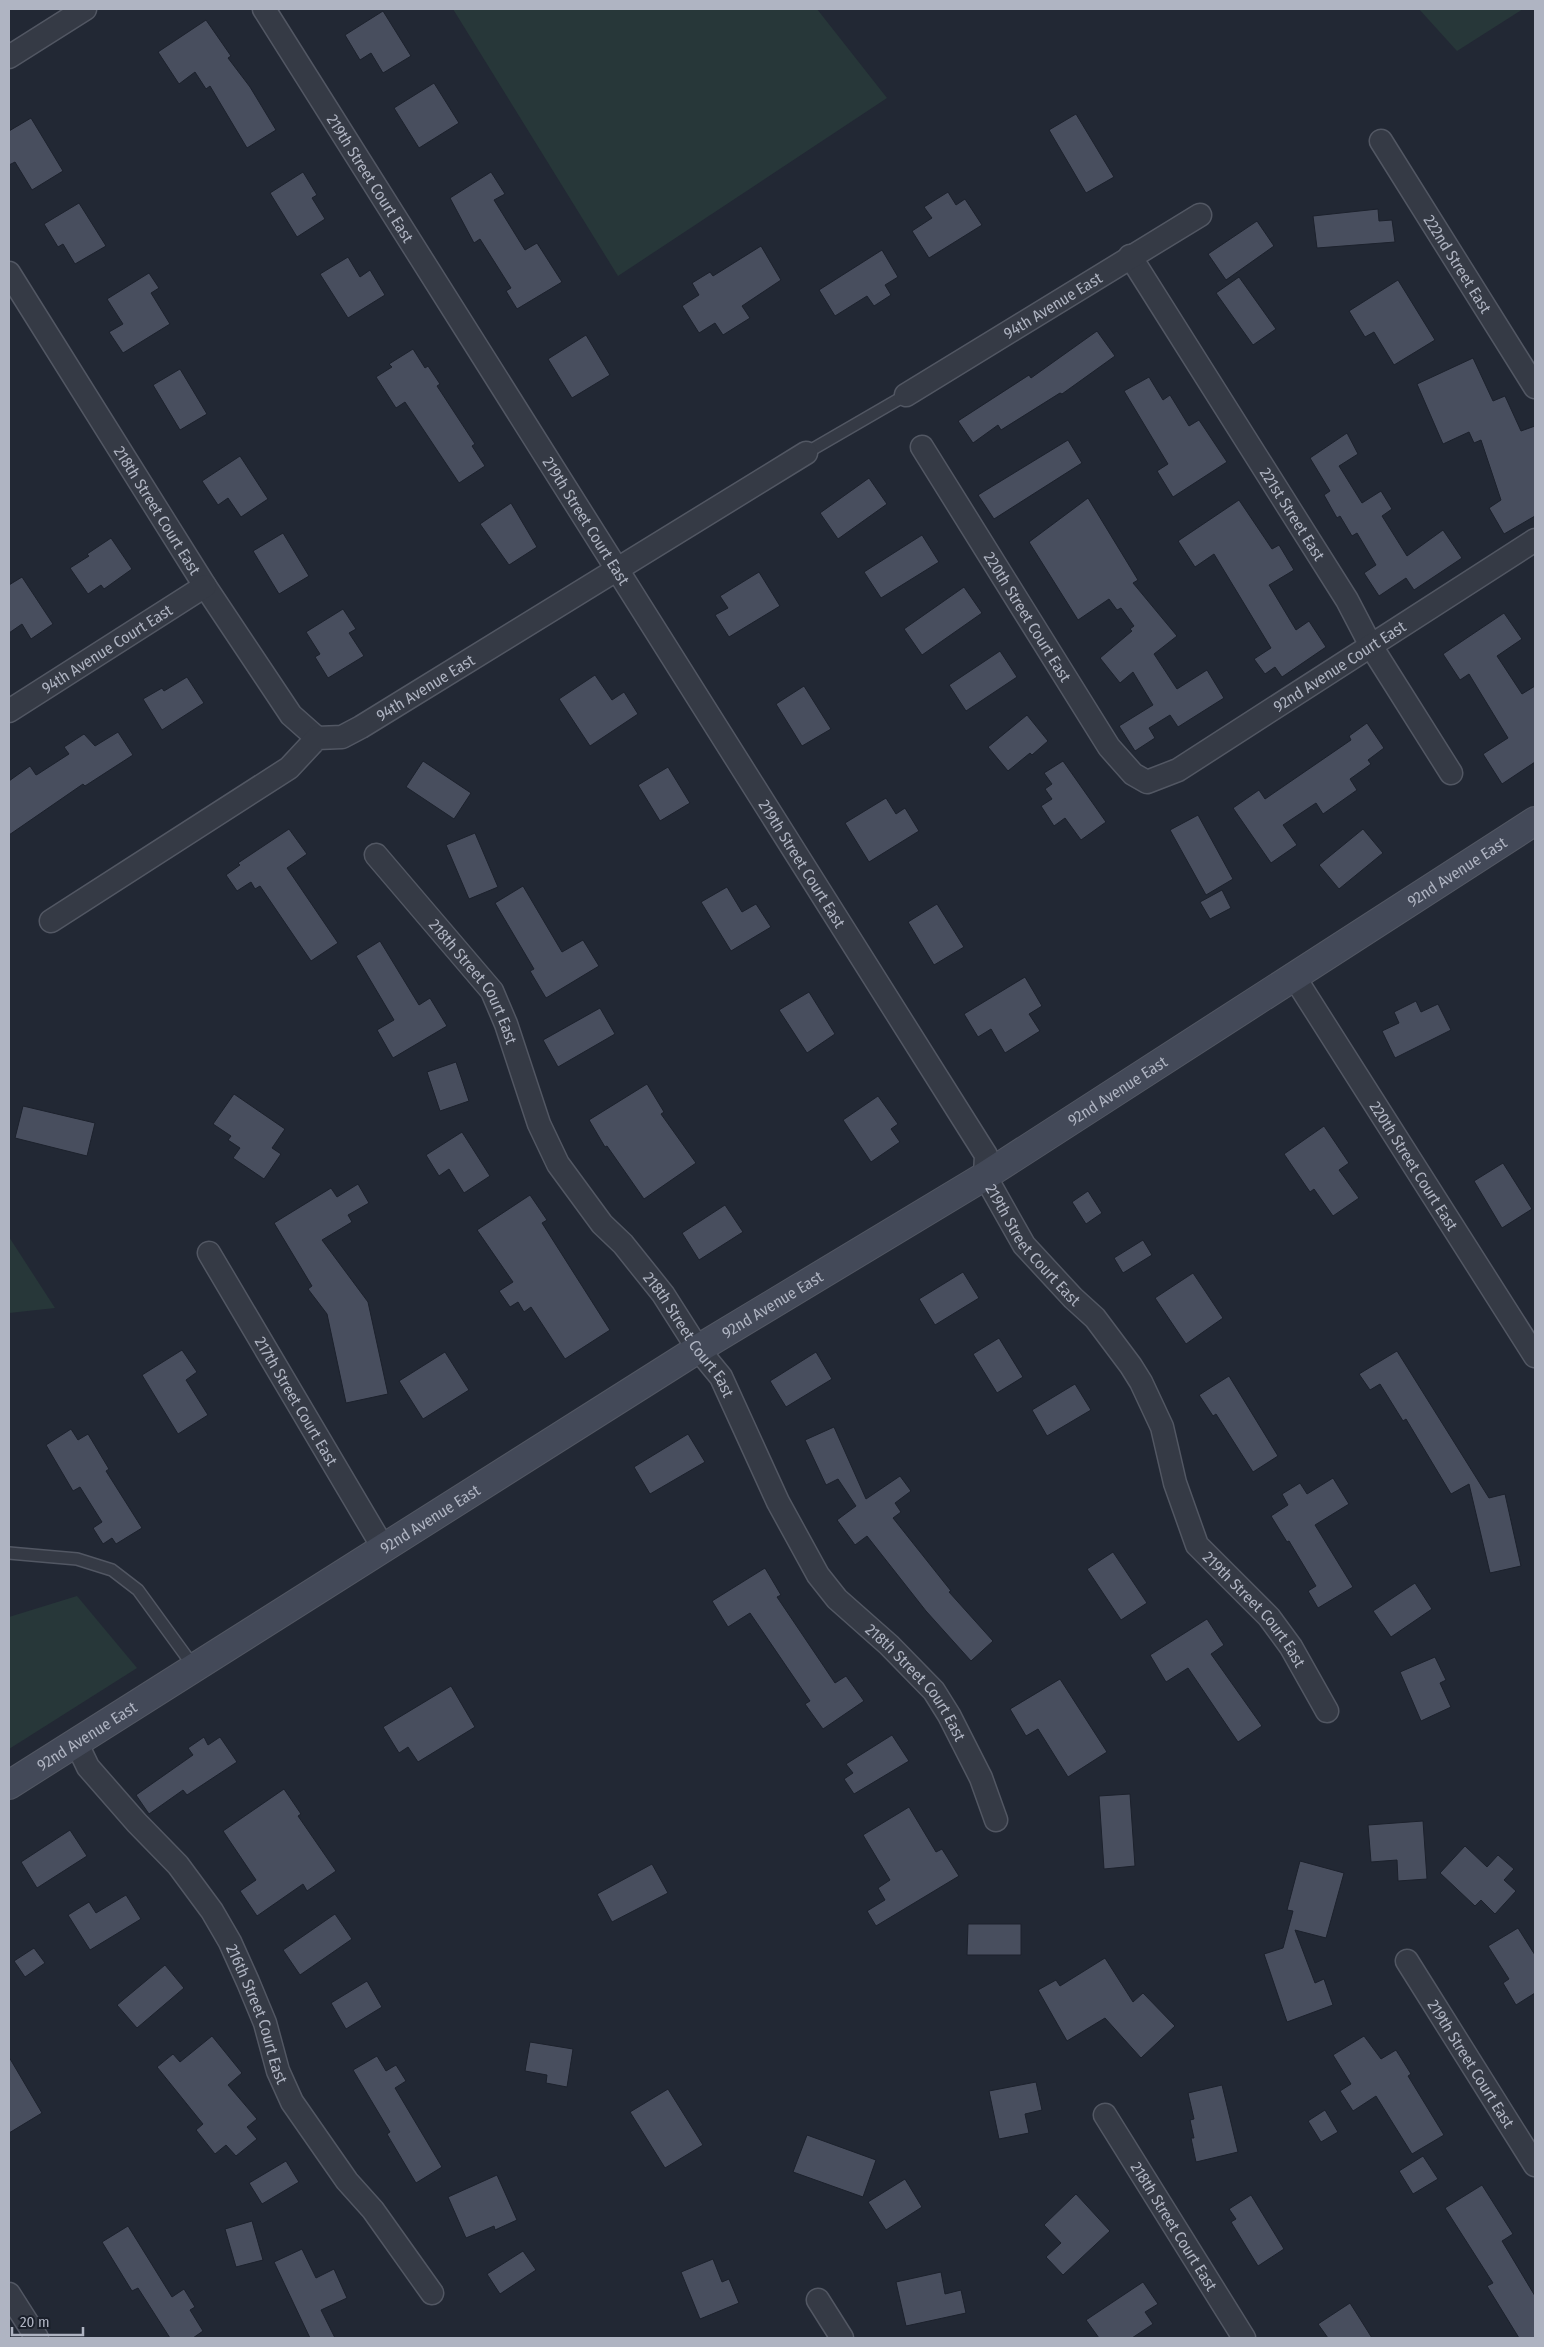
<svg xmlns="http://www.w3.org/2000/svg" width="1544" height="2347" font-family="'Fira Sans Condensed',sans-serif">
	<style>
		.green { fill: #273739 }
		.building { fill: #484e5e; stroke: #1c212c }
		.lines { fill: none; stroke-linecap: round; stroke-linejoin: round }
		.lane-casing { stroke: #525763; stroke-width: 14 }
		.street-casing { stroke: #525763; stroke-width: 25 }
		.secondary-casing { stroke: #525763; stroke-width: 30 }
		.lane { stroke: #353a45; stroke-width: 11 }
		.street { stroke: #353a45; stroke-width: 22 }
		.secondary { stroke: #434958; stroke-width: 28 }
		.labels { text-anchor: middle; stroke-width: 4; stroke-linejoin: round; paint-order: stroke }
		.street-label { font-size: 16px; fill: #afb4c2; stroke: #1a1f2a }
	</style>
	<rect width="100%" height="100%" fill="#222834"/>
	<g class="green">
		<polygon points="453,9 817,9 887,98 618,276"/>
		<polygon points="1419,9 1523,9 1457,51"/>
		<polygon points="9,1237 55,1308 9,1313"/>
		<polygon points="77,1596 137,1668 9,1749 9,1617"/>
	</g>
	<g class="building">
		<polygon points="383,11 411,56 383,73 371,53 360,60 345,35"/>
		<polygon points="206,20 231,56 228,58 250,87 276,130 247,148 210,86 206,89 195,72 179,84 158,52"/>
		<polygon points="434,83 459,123 419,148 394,108"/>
		<polygon points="1076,114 1114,177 1086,193 1049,130"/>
		<polygon points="31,118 63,171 32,190 15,162 9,165 9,131"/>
		<polygon points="303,172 317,195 312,198 325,219 297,237 270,193"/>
		<polygon points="491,172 505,194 494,200 525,250 537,243 562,282 517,309 506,291 511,288 480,239 474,243 450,198"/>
		<polygon points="948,192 956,205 965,199 982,225 929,258 912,231 932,218 924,207"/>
		<polygon points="79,203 106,246 75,264 63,244 58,247 44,224"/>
		<polygon points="1378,209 1379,221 1392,220 1395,242 1317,248 1313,216"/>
		<polygon points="1257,221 1274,246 1226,280 1208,254"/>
		<polygon points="761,246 781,280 742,306 750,318 723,335 715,323 699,333 682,306 699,295 692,283 710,272 713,276"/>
		<polygon points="882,250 898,277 885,285 891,295 874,306 867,296 835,316 819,290"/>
		<polygon points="348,257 360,277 370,270 385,295 348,318 320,274"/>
		<polygon points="149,273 159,288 151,293 170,324 123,353 109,332 123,324 107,299"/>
		<polygon points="1239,277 1276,329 1253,345 1216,293"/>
		<polygon points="1398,280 1435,340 1394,365 1374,332 1365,337 1349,311"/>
		<polygon points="1097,331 1115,356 1062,394 1060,393 1001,430 998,425 973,443 958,421 1029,375 1031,378"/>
		<polygon points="586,335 610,375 572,398 548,359"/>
		<polygon points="413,349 425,368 428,366 440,384 437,386 475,444 472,446 485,466 459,483 405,402 396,408 376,377 392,367 389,364"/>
		<polygon points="1473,358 1493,401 1505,396 1521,431 1535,426 1535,516 1504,534 1489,508 1501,500 1481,440 1474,443 1469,432 1443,444 1417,384"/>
		<polygon points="180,369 207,414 180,430 153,385"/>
		<polygon points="1149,377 1163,400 1170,395 1189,426 1199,420 1227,462 1173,497 1157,471 1168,464 1124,391"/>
		<polygon points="1347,433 1358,454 1339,466 1362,503 1381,491 1392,509 1382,516 1407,556 1443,530 1462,558 1414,590 1406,578 1379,596 1364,573 1376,565 1357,533 1352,536 1340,516 1337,518 1324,495 1330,491 1310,458"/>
		<polygon points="1068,440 1082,463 994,519 978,495"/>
		<polygon points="240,456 268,499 241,517 228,498 218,505 202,481"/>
		<polygon points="869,478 887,504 838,539 820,513"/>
		<polygon points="1088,498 1138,580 1133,583 1177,636 1154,654 1177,689 1207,670 1224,698 1178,727 1170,715 1149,728 1155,738 1135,751 1119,726 1153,705 1133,672 1120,683 1100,658 1132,631 1130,629 1134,626 1121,608 1117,610 1109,599 1078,620 1029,542"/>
		<polygon points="1239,500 1272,549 1279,545 1294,570 1269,585 1296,630 1309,621 1326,647 1282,677 1275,667 1265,674 1254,659 1271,648 1214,554 1195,567 1178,541"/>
		<polygon points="511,503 537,547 509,565 480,524"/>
		<polygon points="283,533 309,576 279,594 253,551"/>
		<polygon points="922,535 939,562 881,598 864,572"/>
		<polygon points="111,538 132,569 104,589 101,585 88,594 70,568 89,556 87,554"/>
		<polygon points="759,572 780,606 729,637 715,615 728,608 720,596"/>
		<polygon points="22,577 53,624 31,639 22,624 9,633 9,585"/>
		<polygon points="964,587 982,613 922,655 904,629"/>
		<polygon points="343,609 356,629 349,633 364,656 328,678 315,657 320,654 306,632"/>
		<polygon points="1504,613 1522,639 1497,656 1522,694 1535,686 1535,762 1502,784 1483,754 1508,738 1469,674 1460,680 1443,654"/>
		<polygon points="1000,651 1017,677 966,711 949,685"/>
		<polygon points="595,675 612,700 624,692 638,714 590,746 559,699"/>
		<polygon points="187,677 204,703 162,730 143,699 162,688 164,691"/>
		<polygon points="804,686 831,729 802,746 776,704"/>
		<polygon points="1027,715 1048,741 1032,755 1030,753 1008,771 988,747"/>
		<polygon points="1367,723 1384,748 1368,760 1371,764 1350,779 1357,790 1323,814 1316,803 1283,825 1297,845 1271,863 1233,808 1259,790 1265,799 1351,740 1349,736"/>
		<polygon points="118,732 133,755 85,786 83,784 9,835 9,781 30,766 36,775 38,774 69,754 64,747 84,734 95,746"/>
		<polygon points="423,761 471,793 454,819 406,787"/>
		<polygon points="1063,761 1106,822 1081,840 1065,818 1054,826 1041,806 1052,799 1045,789 1052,784 1044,773"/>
		<polygon points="668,767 690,803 660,821 638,785"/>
		<polygon points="886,798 896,814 905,808 919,831 869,862 845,823"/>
		<polygon points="1198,815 1233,879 1206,895 1170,830"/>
		<polygon points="289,829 307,854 287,868 338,943 311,961 260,886 255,889 251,882 237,891 226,875 240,865 238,863"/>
		<polygon points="1363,829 1383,853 1339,889 1319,865"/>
		<polygon points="475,833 498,887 469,899 446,845"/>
		<polygon points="523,886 562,952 583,940 599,966 546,998 530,971 534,969 495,903"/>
		<polygon points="727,887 742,912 756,904 771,927 731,951 701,902"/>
		<polygon points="1222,890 1231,908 1210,919 1200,902"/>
		<polygon points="937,904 964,947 934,965 908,922"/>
		<polygon points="380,941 419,1005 430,998 447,1026 393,1058 377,1030 394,1020 356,956"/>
		<polygon points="1025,977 1042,1006 1029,1014 1040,1031 1005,1053 991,1029 978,1037 964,1014"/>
		<polygon points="809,992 835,1034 807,1053 779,1010"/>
		<polygon points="1416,1001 1421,1012 1438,1004 1451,1030 1395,1058 1382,1031 1399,1023 1394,1012"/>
		<polygon points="600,1008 615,1034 558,1067 543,1040"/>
		<polygon points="456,1062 469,1101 440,1111 427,1072"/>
		<polygon points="647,1084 664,1112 661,1114 696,1163 644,1199 607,1146 605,1147 589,1120"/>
		<polygon points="234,1094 285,1129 272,1148 281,1154 264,1179 233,1158 240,1148 228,1140 231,1136 213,1124"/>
		<polygon points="878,1096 898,1124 891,1129 900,1142 871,1162 843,1120"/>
		<polygon points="23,1106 95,1123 87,1156 15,1138"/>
		<polygon points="1324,1126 1349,1163 1339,1170 1359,1198 1333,1216 1314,1189 1310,1192 1284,1154"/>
		<polygon points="462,1132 490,1176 464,1193 449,1169 439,1176 426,1155"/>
		<polygon points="1503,1163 1532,1209 1502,1228 1474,1181"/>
		<polygon points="358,1184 369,1203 348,1215 352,1222 322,1240 368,1302 388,1394 346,1403 327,1314 308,1289 312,1286 274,1223 331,1188 337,1197"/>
		<polygon points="1088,1191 1102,1213 1086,1224 1072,1202"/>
		<polygon points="530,1195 547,1220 542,1223 610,1330 565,1359 531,1307 524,1312 518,1302 510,1307 499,1291 513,1282 477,1230"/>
		<polygon points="725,1205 743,1232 699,1260 682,1233"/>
		<polygon points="1143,1240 1152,1255 1123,1273 1114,1258"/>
		<polygon points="963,1272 979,1298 935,1325 919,1299"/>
		<polygon points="1193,1273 1223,1318 1186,1344 1155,1298"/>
		<polygon points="999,1338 1023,1377 997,1393 973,1354"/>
		<polygon points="182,1350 197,1372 186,1380 208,1415 178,1434 142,1375"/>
		<polygon points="1397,1351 1489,1498 1505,1494 1521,1566 1490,1573 1469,1484 1451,1494 1406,1419 1403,1421 1380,1384 1370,1390 1359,1374"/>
		<polygon points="445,1352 469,1390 423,1419 399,1381"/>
		<polygon points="816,1352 832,1379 786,1407 770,1381"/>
		<polygon points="1229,1376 1278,1456 1253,1472 1216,1414 1213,1416 1199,1395"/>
		<polygon points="1075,1384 1091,1410 1047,1436 1032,1410"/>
		<polygon points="834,1427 866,1499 900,1476 911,1491 895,1503 901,1512 893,1518 951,1591 949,1592 993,1641 971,1661 926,1611 867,1536 855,1545 837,1520 856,1506 838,1479 826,1485 805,1440"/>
		<polygon points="71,1429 78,1440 88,1434 109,1469 106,1471 142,1528 116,1544 112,1538 103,1544 93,1528 102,1522 80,1487 73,1491 46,1445"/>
		<polygon points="688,1434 705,1462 650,1494 634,1467"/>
		<polygon points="1333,1478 1349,1504 1315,1525 1353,1587 1318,1608 1308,1591 1316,1586 1289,1541 1287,1542 1271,1516 1288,1505 1282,1494 1300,1483 1307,1494"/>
		<polygon points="1113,1552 1147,1603 1121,1620 1087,1569"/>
		<polygon points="765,1568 781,1595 777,1597 835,1683 846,1676 864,1701 823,1729 805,1704 810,1701 750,1613 728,1627 712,1601"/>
		<polygon points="1415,1583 1432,1609 1391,1637 1373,1611"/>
		<polygon points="1207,1619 1224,1645 1211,1654 1262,1726 1238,1742 1188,1668 1166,1682 1150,1655"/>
		<polygon points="1435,1657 1446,1680 1440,1683 1451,1707 1421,1721 1400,1672"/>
		<polygon points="1060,1679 1107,1752 1068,1777 1038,1729 1026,1736 1010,1709"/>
		<polygon points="451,1686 475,1727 418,1762 408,1747 399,1753 383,1727"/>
		<polygon points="892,1735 909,1761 854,1794 844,1779 853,1773 846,1764"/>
		<polygon points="204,1737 208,1745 220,1737 237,1762 187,1795 183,1790 149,1814 136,1795 193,1755 188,1748"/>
		<polygon points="284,1789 301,1814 298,1816 336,1871 307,1891 303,1884 257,1916 240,1891 256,1880 223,1831"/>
		<polygon points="1130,1794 1135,1866 1104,1869 1099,1796"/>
		<polygon points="909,1807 936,1852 942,1849 959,1876 876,1926 867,1911 885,1900 878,1888 890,1880 863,1835"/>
		<polygon points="1423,1821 1427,1879 1398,1881 1397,1860 1371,1862 1368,1825"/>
		<polygon points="70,1830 87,1856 37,1888 21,1862"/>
		<polygon points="1465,1846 1487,1867 1498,1855 1514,1869 1504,1880 1516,1891 1495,1914 1481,1900 1475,1906 1440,1873"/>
		<polygon points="1300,1861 1344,1873 1326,1938 1295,1930 1315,1983 1324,1979 1333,2005 1287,2022 1264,1954 1283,1948 1293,1911 1287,1910"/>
		<polygon points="652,1864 668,1893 612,1922 597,1894"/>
		<polygon points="126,1895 141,1919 90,1950 68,1915 89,1902 96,1913"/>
		<polygon points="335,1914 352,1939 300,1975 283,1950"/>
		<polygon points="968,1924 1021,1924 1021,1955 967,1955"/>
		<polygon points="1518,1928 1535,1955 1535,1993 1516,2005 1503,1983 1509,1979 1488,1946"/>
		<polygon points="34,1948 45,1963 25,1977 14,1961"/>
		<polygon points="1105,1958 1133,2002 1143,1993 1175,2026 1141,2058 1105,2018 1067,2041 1038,1990 1056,1980 1060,1986"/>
		<polygon points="165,1965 184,1988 137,2028 117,2005"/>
		<polygon points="367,1981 382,2007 346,2029 331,2003"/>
		<polygon points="212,2036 242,2073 228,2085 257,2119 247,2127 257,2139 236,2156 226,2145 215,2154 196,2130 203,2124 157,2067 173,2054 180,2062"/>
		<polygon points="1364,2036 1381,2059 1396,2050 1411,2074 1408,2076 1444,2135 1412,2154 1376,2096 1353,2111 1340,2091 1351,2084 1333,2055"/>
		<polygon points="530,2042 573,2049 567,2087 546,2083 547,2075 525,2071"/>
		<polygon points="377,2056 386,2071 396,2065 406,2081 395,2088 442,2167 416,2183 387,2134 390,2132 353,2070"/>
		<polygon points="9,2057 42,2113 9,2133"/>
		<polygon points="1036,2082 1042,2110 1025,2114 1029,2133 999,2139 989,2091"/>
		<polygon points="1222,2085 1238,2152 1196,2162 1191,2138 1194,2138 1190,2120 1194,2119 1188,2093"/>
		<polygon points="668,2089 703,2145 665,2168 630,2112"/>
		<polygon points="1325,2110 1338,2132 1321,2142 1308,2121"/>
		<polygon points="807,2135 876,2160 863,2197 793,2172"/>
		<polygon points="1423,2156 1438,2179 1413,2194 1399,2171"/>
		<polygon points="286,2161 299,2182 262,2204 249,2183"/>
		<polygon points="497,2175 517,2220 495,2230 494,2226 466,2238 448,2197"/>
		<polygon points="905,2179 922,2207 886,2230 868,2202"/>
		<polygon points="1482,2185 1513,2234 1502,2241 1535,2296 1535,2338 1519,2338 1487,2286 1493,2283 1445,2208"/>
		<polygon points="1076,2194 1110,2231 1063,2275 1046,2257 1061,2243 1044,2225"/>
		<polygon points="1251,2195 1284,2249 1258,2266 1231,2222 1236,2219 1229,2209"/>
		<polygon points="252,2221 263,2260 236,2267 225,2229"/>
		<polygon points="128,2226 172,2297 184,2289 195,2307 190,2310 203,2331 193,2338 170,2338 138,2288 132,2291 102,2242"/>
		<polygon points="302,2249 316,2278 334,2269 347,2298 321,2310 335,2338 310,2338 274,2262"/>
		<polygon points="523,2251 536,2270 500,2294 487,2274"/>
		<polygon points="713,2259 722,2282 729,2279 739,2303 700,2319 681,2272"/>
		<polygon points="941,2272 945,2294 961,2290 966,2313 906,2326 896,2282"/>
		<polygon points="1143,2282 1158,2304 1145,2312 1153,2324 1132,2338 1099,2338 1086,2320"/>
		<polygon points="1350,2303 1372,2338 1328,2338 1318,2324"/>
	</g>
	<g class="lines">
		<g class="lane-casing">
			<g id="lane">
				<polyline points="806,453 906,395"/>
				<polyline points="9,1553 77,1559 112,1570 138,1590 194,1667"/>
			</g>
		</g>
		<g class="street-casing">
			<g id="street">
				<path id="s1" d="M 264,9 L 986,1155 L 985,1176 L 1024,1245 L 1073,1298 L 1095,1318 L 1131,1366 L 1141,1382 L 1162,1427 L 1175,1483 L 1197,1545 L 1269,1617 L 1291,1647 L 1327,1711"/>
				<polyline points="9,57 85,9"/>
				<path id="s2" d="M 1381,141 L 1535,387"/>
				<path id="s3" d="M 1130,256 L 1347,600 L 1371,646 L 1451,773"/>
				<path id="s4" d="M 9,273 L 205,586 L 291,715 L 317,738"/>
				<path id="s5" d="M 906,395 L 1200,215"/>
				<path id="s6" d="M 922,447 L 1109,747 L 1133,774 L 1147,782 L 1178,770 L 1535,540"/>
				<path id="s7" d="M 9,711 L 205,586"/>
				<path id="s8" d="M 376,855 L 492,991 L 506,1024 L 539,1124 L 558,1164 L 602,1224 L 623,1244 L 663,1294 L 698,1349 L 721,1377 L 778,1502 L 818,1575 L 837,1599 L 889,1645 L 934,1691 L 949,1715 L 981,1778 L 996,1820"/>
				<path id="s9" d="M 51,921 L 289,768 L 317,738 L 342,737 L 361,727 L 806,453"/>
				<path id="s10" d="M 1293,975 L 1535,1356"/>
				<path id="s11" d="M 209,1253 L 384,1549"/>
				<path id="s12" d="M 76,1742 L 88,1767 L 137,1823 L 178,1865 L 212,1911 L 230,1942 L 248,1982 L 265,2023 L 278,2071 L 292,2102 L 347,2181 L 373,2210 L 432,2293"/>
				<path id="s13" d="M 1407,1961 L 1535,2165"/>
				<path id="s14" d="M 1105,2115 L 1244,2338"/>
				<polyline points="9,2294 37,2338"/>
				<polyline points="818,2300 842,2338"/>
			</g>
		</g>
		<g class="secondary-casing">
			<g id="secondary">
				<path id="s15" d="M 9,1785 L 698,1349 L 985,1176 L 1535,821"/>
			</g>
		</g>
		<use href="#lane" class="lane"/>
		<use href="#street" class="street"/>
		<use href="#secondary" class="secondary"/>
	</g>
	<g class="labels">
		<g class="street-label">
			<text dy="6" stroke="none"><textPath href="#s1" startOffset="200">219th Street Court East</textPath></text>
			<text dy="6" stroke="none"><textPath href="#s2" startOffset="145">222nd Street East</textPath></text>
			<text dy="6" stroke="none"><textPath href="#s5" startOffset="172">94th Avenue East</textPath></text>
			<text dy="6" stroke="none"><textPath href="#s4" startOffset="280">218th Street Court East</textPath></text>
			<text dy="6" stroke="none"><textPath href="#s3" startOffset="305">221st Street East</textPath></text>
			<text dy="6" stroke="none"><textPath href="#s1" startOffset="605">219th Street Court East</textPath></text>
			<text dy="6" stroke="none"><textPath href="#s6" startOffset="200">220th Street Court East</textPath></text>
			<text dy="6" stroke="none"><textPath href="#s7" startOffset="116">94th Avenue Court East</textPath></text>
			<text dy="6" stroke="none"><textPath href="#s6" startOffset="631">92nd Avenue Court East</textPath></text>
			<text dy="6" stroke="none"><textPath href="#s9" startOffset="446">94th Avenue East</textPath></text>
			<text dy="6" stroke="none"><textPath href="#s1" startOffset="1010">219th Street Court East</textPath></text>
			<text dy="6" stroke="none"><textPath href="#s15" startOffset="1712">92nd Avenue East</textPath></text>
			<text dy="6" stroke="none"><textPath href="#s8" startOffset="161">218th Street Court East</textPath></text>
			<text dy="6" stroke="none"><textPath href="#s15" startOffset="1308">92nd Avenue East</textPath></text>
			<text dy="6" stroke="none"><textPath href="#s10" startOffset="226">220th Street Court East</textPath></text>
			<text dy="6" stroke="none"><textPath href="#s1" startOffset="1460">219th Street Court East</textPath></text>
			<text dy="6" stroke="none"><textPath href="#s15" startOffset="902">92nd Avenue East</textPath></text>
			<text dy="6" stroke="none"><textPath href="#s8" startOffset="580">218th Street Court East</textPath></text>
			<text dy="6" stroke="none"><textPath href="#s11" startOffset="172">217th Street Court East</textPath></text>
			<text dy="6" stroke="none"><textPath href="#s15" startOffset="498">92nd Avenue East</textPath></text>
			<text dy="6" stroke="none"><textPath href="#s1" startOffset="1895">219th Street Court East</textPath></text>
			<text dy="6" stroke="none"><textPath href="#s8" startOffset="1000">218th Street Court East</textPath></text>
			<text dy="6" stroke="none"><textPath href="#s15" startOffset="92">92nd Avenue East</textPath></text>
			<text dy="6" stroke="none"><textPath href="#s12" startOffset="331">216th Street Court East</textPath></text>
			<text dy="6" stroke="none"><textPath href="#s13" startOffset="121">219th Street Court East</textPath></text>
			<text dy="6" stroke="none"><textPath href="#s14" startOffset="131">218th Street Court East</textPath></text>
		</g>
	</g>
	<rect width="1544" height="2347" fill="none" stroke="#afb4c2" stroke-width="20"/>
	<path d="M12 2327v8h71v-8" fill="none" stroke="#afb4c2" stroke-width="2.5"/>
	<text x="20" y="2327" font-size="15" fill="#afb4c2" stroke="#1a1f2a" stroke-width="4" paint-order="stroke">20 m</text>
</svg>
